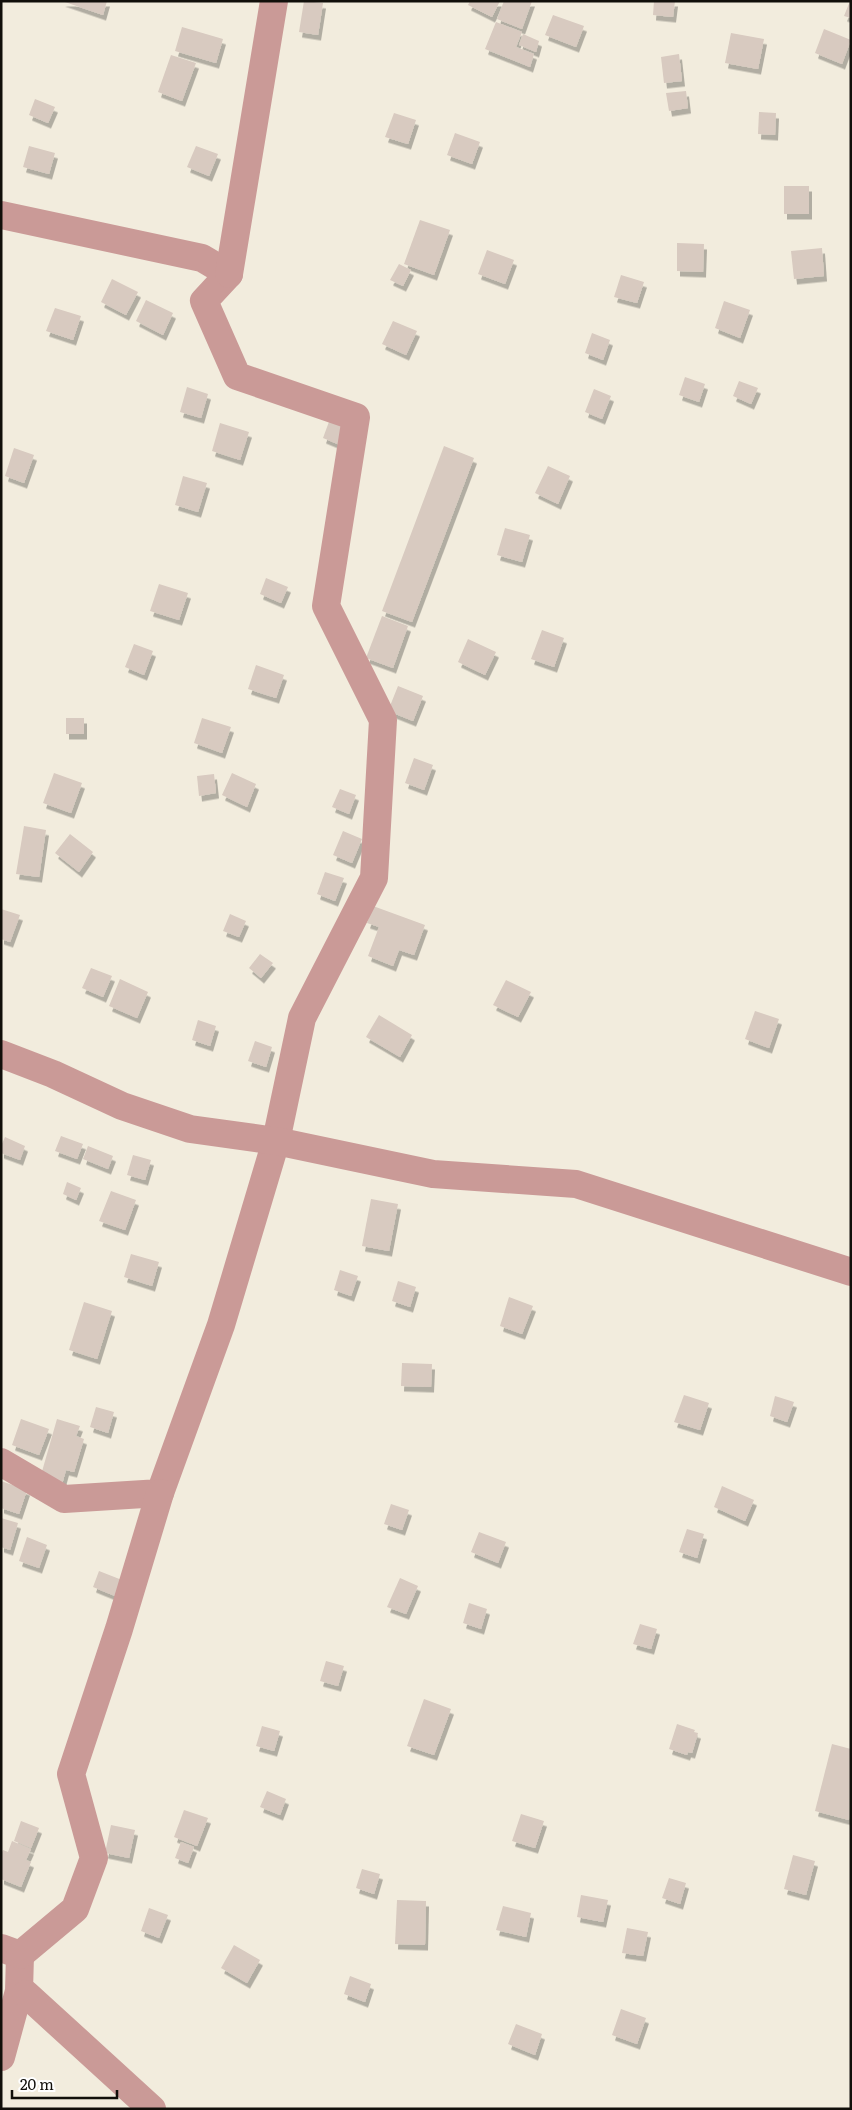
<svg xmlns="http://www.w3.org/2000/svg" width="852" height="2110" font-family="Literata,serif">
	<style>
		.building { fill: #d8cac0; filter: url(#shadow) }
		.lines { fill: none; stroke-linecap: round; stroke-linejoin: round }
		.street { stroke: #ca9a97; stroke-width: 28 }
	</style>
	<defs>
		<filter id="shadow"><feDropShadow dx="3" dy="5.5" stdDeviation="0" flood-color="#0004"/></filter>
	</defs>
	<rect width="100%" height="100%" fill="#f2ecdd"/>
	<g class="building">
		<polygon points="62,1 107,1 103,15"/>
		<polygon points="304,1 323,3 318,35 299,32"/>
		<polygon points="470,1 500,1 492,17 468,5"/>
		<polygon points="504,1 532,1 522,29 497,19"/>
		<polygon points="654,1 675,1 673,17 653,15"/>
		<polygon points="850,1 851,1 851,18 844,16"/>
		<polygon points="553,15 584,26 576,47 545,35"/>
		<polygon points="496,22 522,32 516,47 534,54 530,67 485,49"/>
		<polygon points="182,27 223,39 216,63 175,51"/>
		<polygon points="824,29 851,40 842,64 815,53"/>
		<polygon points="731,33 764,39 758,69 725,63"/>
		<polygon points="523,34 539,41 536,52 519,45"/>
		<polygon points="679,54 682,81 664,83 661,57"/>
		<polygon points="171,55 196,63 182,101 158,92"/>
		<polygon points="686,91 688,108 669,111 666,93"/>
		<polygon points="35,99 55,107 48,123 29,115"/>
		<polygon points="759,112 776,113 775,135 758,134"/>
		<polygon points="394,113 416,120 408,144 385,137"/>
		<polygon points="455,133 480,142 472,164 447,155"/>
		<polygon points="29,146 55,153 49,174 23,167"/>
		<polygon points="196,146 218,154 209,176 187,167"/>
		<rect x="784" y="186" width="25" height="28"/>
		<polygon points="420,220 450,230 434,275 404,264"/>
		<polygon points="677,243 704,244 703,272 677,271"/>
		<polygon points="822,248 824,276 794,279 791,251"/>
		<polygon points="487,250 514,260 505,284 478,274"/>
		<polygon points="399,264 411,270 403,286 390,280"/>
		<polygon points="621,275 644,282 637,303 614,297"/>
		<polygon points="112,279 138,292 126,315 101,302"/>
		<polygon points="146,300 173,313 163,335 136,321"/>
		<polygon points="724,301 750,310 740,338 715,328"/>
		<polygon points="55,308 81,316 73,340 46,331"/>
		<polygon points="393,321 417,331 406,355 382,344"/>
		<polygon points="592,333 610,340 603,360 585,353"/>
		<polygon points="685,377 705,384 699,402 679,395"/>
		<polygon points="739,381 758,388 751,404 733,396"/>
		<polygon points="187,387 208,394 201,418 180,412"/>
		<polygon points="594,389 611,396 602,419 585,412"/>
		<polygon points="330,419 347,425 340,445 323,438"/>
		<polygon points="220,423 249,432 240,460 212,451"/>
		<polygon points="444,446 474,458 412,622 382,611"/>
		<polygon points="14,448 34,455 24,483 5,476"/>
		<polygon points="548,466 570,476 558,504 535,493"/>
		<polygon points="183,476 207,483 198,512 175,505"/>
		<polygon points="505,528 530,535 522,562 497,555"/>
		<polygon points="266,578 288,587 281,603 260,594"/>
		<polygon points="159,584 188,593 179,620 150,611"/>
		<polygon points="382,616 408,626 393,668 366,658"/>
		<polygon points="542,630 564,638 554,667 531,659"/>
		<polygon points="468,639 496,652 485,675 458,662"/>
		<polygon points="134,644 153,651 144,675 125,667"/>
		<polygon points="256,665 284,675 276,698 248,689"/>
		<polygon points="398,686 423,696 413,721 388,711"/>
		<rect x="66" y="718" width="18" height="16"/>
		<polygon points="202,718 231,727 222,753 194,743"/>
		<polygon points="414,758 433,765 424,790 405,783"/>
		<polygon points="54,773 82,783 71,813 43,803"/>
		<polygon points="232,773 256,784 247,807 222,795"/>
		<polygon points="214,774 216,793 199,796 197,776"/>
		<polygon points="340,789 356,795 349,814 332,807"/>
		<polygon points="24,826 46,830 39,877 16,874"/>
		<polygon points="343,831 362,839 352,863 333,855"/>
		<polygon points="70,834 93,852 79,872 55,853"/>
		<polygon points="325,872 344,878 335,901 317,894"/>
		<polygon points="373,906 425,925 414,955 399,950 393,966 368,956 379,927 367,923"/>
		<polygon points="1,909 20,915 10,942 1,939"/>
		<polygon points="230,914 246,921 239,937 223,931"/>
		<polygon points="260,954 273,963 261,978 249,968"/>
		<polygon points="91,968 112,976 103,997 82,988"/>
		<polygon points="120,979 148,992 137,1018 109,1006"/>
		<polygon points="506,980 531,992 518,1017 493,1005"/>
		<polygon points="755,1011 779,1019 769,1048 745,1039"/>
		<polygon points="379,1015 412,1035 400,1057 366,1037"/>
		<polygon points="198,1020 216,1026 210,1046 192,1040"/>
		<polygon points="255,1041 272,1047 266,1067 248,1061"/>
		<polygon points="61,1136 83,1144 77,1159 55,1151"/>
		<polygon points="5,1137 25,1146 20,1160 1,1153 1,1146"/>
		<polygon points="88,1146 113,1156 108,1169 83,1159"/>
		<polygon points="133,1155 151,1160 145,1180 127,1175"/>
		<polygon points="67,1182 81,1188 76,1200 63,1194"/>
		<polygon points="111,1191 136,1200 125,1230 99,1221"/>
		<polygon points="371,1199 398,1204 389,1251 362,1246"/>
		<polygon points="131,1254 159,1262 152,1286 124,1277"/>
		<polygon points="340,1270 358,1276 351,1296 334,1290"/>
		<polygon points="398,1281 416,1287 410,1307 392,1301"/>
		<polygon points="509,1297 533,1306 522,1334 500,1326"/>
		<polygon points="84,1302 112,1311 97,1359 69,1350"/>
		<polygon points="402,1363 432,1364 431,1387 401,1386"/>
		<polygon points="684,1395 709,1403 700,1430 674,1422"/>
		<polygon points="775,1396 794,1402 787,1422 770,1416"/>
		<polygon points="96,1407 114,1412 108,1433 90,1427"/>
		<polygon points="21,1419 49,1429 39,1455 12,1445"/>
		<polygon points="57,1419 80,1426 76,1436 84,1439 74,1472 66,1470 61,1488 39,1482"/>
		<polygon points="1,1481 27,1490 19,1514 1,1508"/>
		<polygon points="722,1486 754,1500 745,1521 714,1507"/>
		<polygon points="391,1504 409,1510 402,1530 384,1524"/>
		<polygon points="1,1518 18,1523 10,1550 1,1547"/>
		<polygon points="687,1529 704,1534 697,1558 679,1552"/>
		<polygon points="479,1532 506,1542 498,1563 471,1552"/>
		<polygon points="27,1537 47,1545 39,1568 19,1561"/>
		<polygon points="99,1571 122,1580 115,1596 93,1587"/>
		<polygon points="400,1578 418,1586 406,1614 387,1607"/>
		<polygon points="469,1603 487,1609 481,1629 463,1623"/>
		<polygon points="640,1624 657,1629 651,1649 633,1644"/>
		<polygon points="326,1661 344,1666 338,1686 320,1681"/>
		<polygon points="424,1699 451,1709 434,1755 407,1746"/>
		<polygon points="677,1724 695,1730 694,1732 698,1733 692,1753 688,1752 687,1755 669,1749"/>
		<polygon points="262,1726 280,1731 274,1751 256,1746"/>
		<polygon points="832,1744 851,1749 849,1820 815,1811"/>
		<polygon points="267,1791 286,1799 280,1815 260,1807"/>
		<polygon points="184,1810 208,1818 197,1846 174,1837"/>
		<polygon points="521,1814 544,1821 535,1848 512,1841"/>
		<polygon points="21,1821 39,1828 31,1848 14,1841"/>
		<polygon points="111,1825 135,1830 129,1858 105,1853"/>
		<polygon points="12,1841 31,1849 26,1860 31,1862 21,1887 1,1879 1,1854 3,1850 8,1852"/>
		<polygon points="181,1842 194,1847 188,1863 175,1858"/>
		<polygon points="793,1855 815,1861 806,1895 784,1889"/>
		<polygon points="362,1869 380,1874 374,1894 356,1888"/>
		<polygon points="669,1878 686,1883 680,1904 662,1898"/>
		<polygon points="581,1895 608,1900 603,1922 577,1917"/>
		<polygon points="397,1900 426,1901 425,1945 395,1944"/>
		<polygon points="503,1906 531,1913 526,1937 496,1930"/>
		<polygon points="149,1908 168,1915 159,1938 141,1931"/>
		<polygon points="627,1928 648,1932 643,1956 622,1953"/>
		<polygon points="234,1945 260,1960 247,1983 221,1968"/>
		<polygon points="350,1976 371,1984 365,2002 344,1994"/>
		<polygon points="621,2009 646,2018 637,2044 612,2035"/>
		<polygon points="516,2024 542,2034 535,2055 508,2044"/>
	</g>
	<g class="lines">
		<g class="street">
			<polyline points="1,215 202,258 229,274 204,301 237,376 356,417 326,606 383,720 374,878 302,1018 276,1141 221,1325 160,1493 64,1499 1,1462"/>
			<polyline points="229,274 274,1"/>
			<polyline points="1,1054 53,1074 122,1106 190,1129 276,1141 433,1174 576,1184 851,1272"/>
			<polyline points="1,1948 20,1955 19,1991 1,2057"/>
			<polyline points="20,1955 75,1909 94,1858 71,1774 119,1629 160,1493"/>
			<polyline points="26,1994 152,2109"/>
		</g>
	</g>
	<rect width="852" height="2110" fill="none" stroke="#110f0a" stroke-width="5"/>
	<path d="M12 2090v8h105v-8" fill="none" stroke="#110f0a" stroke-width="2.5"/>
	<text x="20" y="2090" font-size="15" fill="#110f0a" stroke="#ffffff" stroke-width="4" paint-order="stroke">20 m</text>
</svg>
